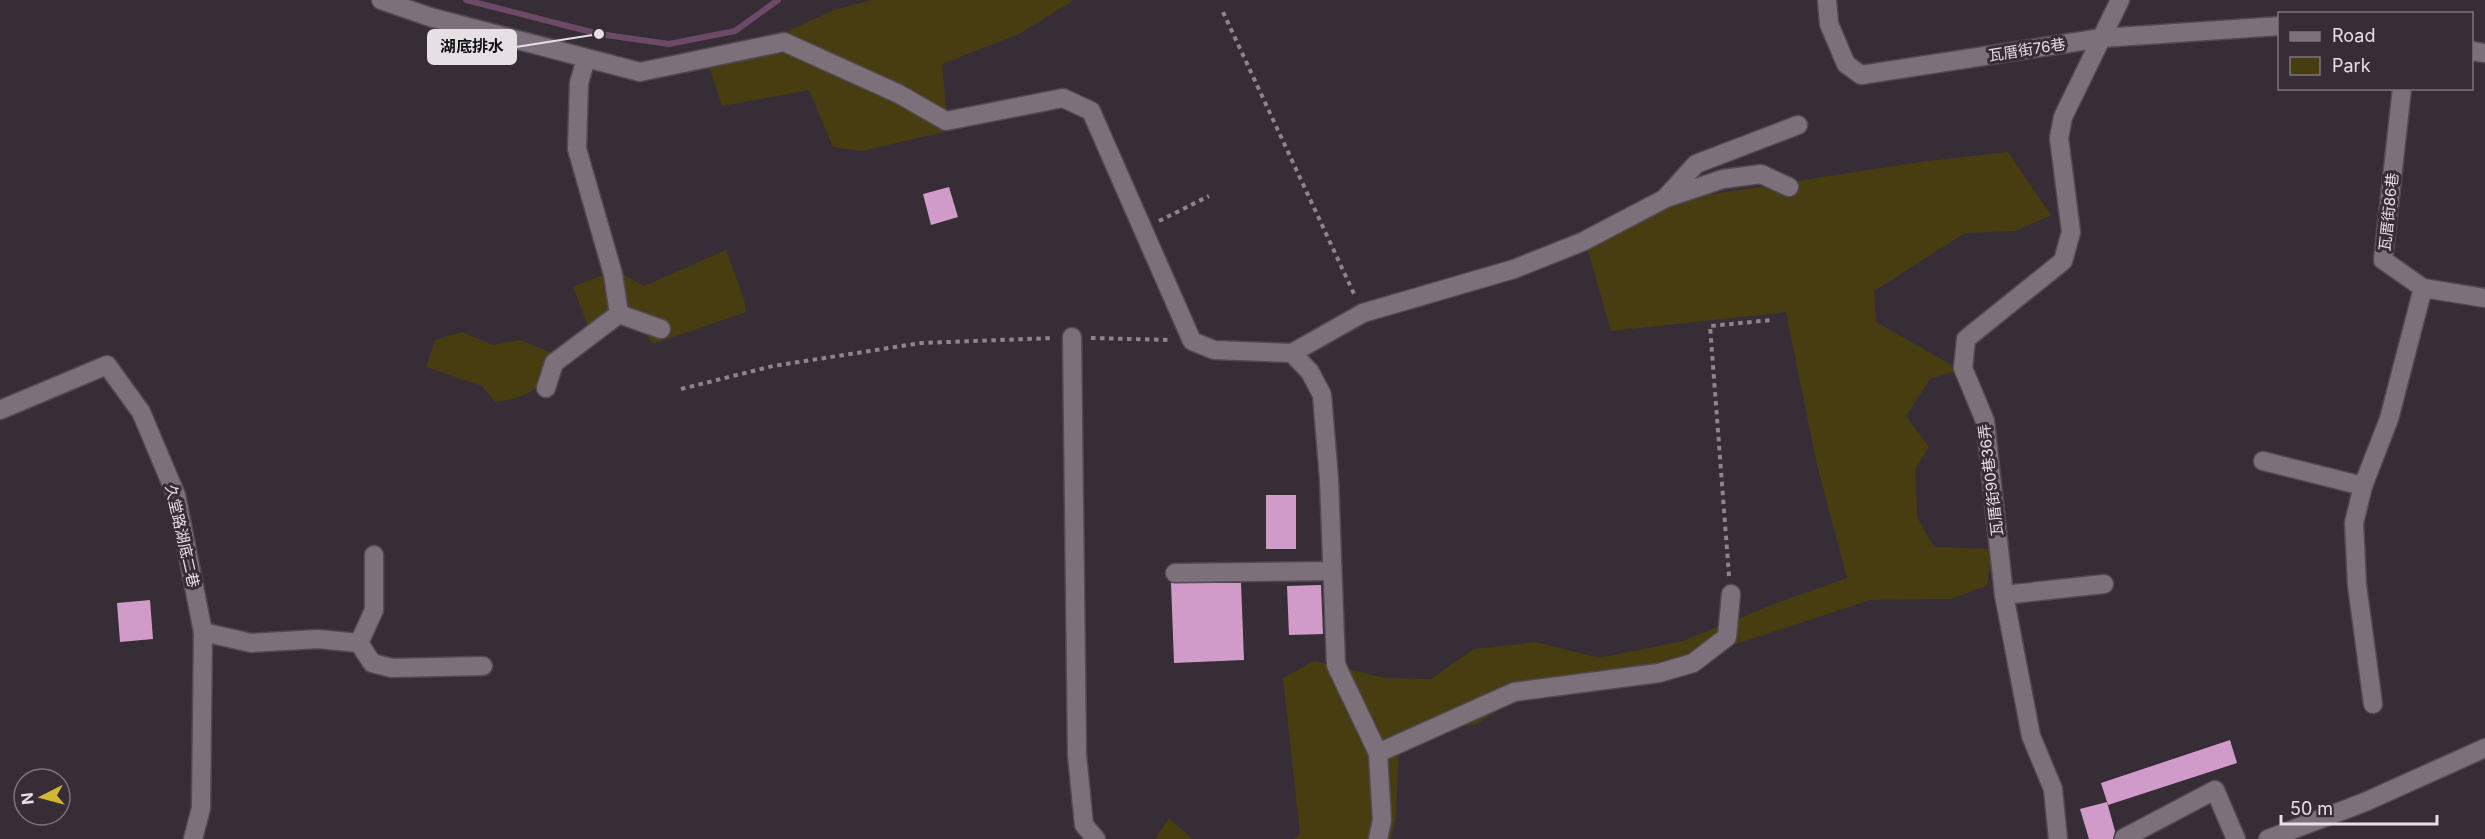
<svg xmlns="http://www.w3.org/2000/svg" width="2485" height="839" font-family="Inter,'Noto Sans TC',sans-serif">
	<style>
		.green { fill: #483d10 }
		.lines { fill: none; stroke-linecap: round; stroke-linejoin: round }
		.stream { stroke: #6b4967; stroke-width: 6 }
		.building { fill: #d19bc9 }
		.minor-casing { stroke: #534a51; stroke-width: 21 }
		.path { stroke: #8e858c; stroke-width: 4; stroke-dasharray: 4.5 4.5; stroke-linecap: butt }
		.minor { stroke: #7c707a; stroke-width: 18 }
		.labels { text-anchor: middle; stroke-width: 6; stroke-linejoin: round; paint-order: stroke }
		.street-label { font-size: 15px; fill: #e6dfe4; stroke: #372d36 }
		.leader { fill: none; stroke: #e6dfe4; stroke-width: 2 }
		.callout-dot { fill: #e6dfe4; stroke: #372d36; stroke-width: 2 }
		.callout { fill: #e6dfe4; stroke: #e6dfe4; stroke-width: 2 }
		.callout-label { font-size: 16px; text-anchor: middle; font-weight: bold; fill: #111 }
	</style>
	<rect width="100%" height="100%" fill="#372d36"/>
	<g class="green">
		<polygon points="872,0 1074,0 1019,34 942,64 948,131 862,151 833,147 809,90 722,106 703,48 779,35 834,10"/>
		<polygon points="2008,152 2051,215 2016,231 1965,233 1874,291 1876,322 1960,370 1930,379 1906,416 1929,447 1915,469 1917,517 1934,547 1992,549 1987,586 1950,599 1870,600 1715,651 1533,697 1505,706 1475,725 1442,727 1399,747 1396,818 1391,839 1294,839 1300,834 1283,678 1314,661 1385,678 1431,679 1474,649 1536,642 1599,658 1683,641 1774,604 1847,578 1817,465 1786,312 1611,331 1586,244 1655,203 1920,162"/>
		<polygon points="726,250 744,299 746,312 653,344 631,315 589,328 573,287 615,270 644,286"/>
		<path d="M 462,332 L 493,345 L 520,340 L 552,353 L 553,371 C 538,391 521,399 495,402 L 482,386 L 426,367 L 435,340 Z"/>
		<polygon points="1169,818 1192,839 1155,839"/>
	</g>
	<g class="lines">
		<polyline class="stream" points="466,0 599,34 669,44 735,31 778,0"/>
	</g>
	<g class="building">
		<polygon points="949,187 958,217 931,225 923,194"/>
		<rect x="1266" y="495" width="30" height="54"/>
		<polygon points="1171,583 1241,583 1244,660 1174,663"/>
		<polygon points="1321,585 1323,634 1289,635 1287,586"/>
		<polygon points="150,600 153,639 120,642 117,603"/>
		<polygon points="2230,740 2237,763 2108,805 2101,783"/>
		<polygon points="2107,802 2115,831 2113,839 2089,839 2080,809"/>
	</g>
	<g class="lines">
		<g class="minor-casing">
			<g id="minor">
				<polyline points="381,0 430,17 640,72 784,42 899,94 946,121 1063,98 1091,111 1192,341 1214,350 1292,353 1310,372 1322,395 1329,479 1336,665 1378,753 1382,820 1378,839"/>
				<polyline points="1827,0 1829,24 1846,64 1861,75 2102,38 2280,26"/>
				<polyline points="2472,51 2485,53"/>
				<polyline points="2402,88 2383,260 2423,288 2485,298"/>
				<polyline points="1667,196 1696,164 1798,125"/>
				<polyline points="619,314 661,329"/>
				<polyline points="1072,337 1077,755 1084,825 1096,839"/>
				<polyline points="1292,353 1363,313 1514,269 1582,242 1666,198 1723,179 1761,174 1789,187"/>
				<polyline points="546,388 554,363 619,314 613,274 577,149 579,83 586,59"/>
				<polyline points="0,410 107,365 141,412 176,495 203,632 201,808 193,839"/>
				<polyline points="2263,461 2363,486"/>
				<polyline points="1175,573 1332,571"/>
				<polyline points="2004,595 2104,584"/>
				<polyline points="203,632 251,643 318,639 359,643 372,663 392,668 483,666"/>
				<polyline points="359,643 374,610 374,555"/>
				<polyline points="2373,704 2357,585 2354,523 2363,486 2389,419 2423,288"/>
				<polyline points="1378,753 1514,692 1659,673 1693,663 1727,637 1731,594"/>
				<polyline points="2124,838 2215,790 2236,839"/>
				<polyline points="2058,839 2053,789 2031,736 2004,595 1985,421 1963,368 1966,339 2063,261 2071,232 2059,138 2063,117 2120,0"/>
				<polyline points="2268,839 2365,802 2485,748"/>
			</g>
		</g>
		<g class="path">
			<polyline points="1223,12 1355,296"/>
			<polyline points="1159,221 1209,196"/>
			<polyline points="1091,338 1171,340"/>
			<polyline points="681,389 773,366 921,343 1054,338"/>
			<polyline points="1729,576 1710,326 1772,320"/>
		</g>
		<use href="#minor" class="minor"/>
	</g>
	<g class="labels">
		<g class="street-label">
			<text transform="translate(2027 50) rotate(-9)" y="5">瓦厝街76巷</text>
			<text transform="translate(2389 212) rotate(-84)" y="5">瓦厝街86巷</text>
			<text transform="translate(1991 480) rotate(-97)" y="5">瓦厝街90巷36弄</text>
			<text transform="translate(182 536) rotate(77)" y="5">久堂路湖底二巷</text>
		</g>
	</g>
	<path class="leader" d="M599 34L516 47"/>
	<circle class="callout-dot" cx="599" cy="34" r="6"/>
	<rect class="callout" x="428" y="30" width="88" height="34" rx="6"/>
	<g class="callout-label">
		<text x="472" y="52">湖底排水</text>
	</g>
	<rect x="2278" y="12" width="195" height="78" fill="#372d36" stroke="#7d747c" stroke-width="1.5"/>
	<rect x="2290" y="32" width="30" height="9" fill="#7c707a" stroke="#7d747c" stroke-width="1.5"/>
	<text x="2332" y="42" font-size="18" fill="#e6dfe4">Road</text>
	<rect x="2290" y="57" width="30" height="18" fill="#483d10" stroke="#7d747c" stroke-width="1.5"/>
	<text x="2332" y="72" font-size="18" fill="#e6dfe4">Park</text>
	<g transform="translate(42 797) rotate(264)"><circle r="28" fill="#372d36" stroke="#7d747c" stroke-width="1.5"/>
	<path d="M0-4.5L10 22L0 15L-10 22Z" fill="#d4b635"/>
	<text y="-9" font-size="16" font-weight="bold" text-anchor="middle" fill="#e6dfe4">N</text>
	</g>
	<path d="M2281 815v9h156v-9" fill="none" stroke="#e6dfe4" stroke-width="3"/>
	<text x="2290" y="815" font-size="18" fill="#e6dfe4" stroke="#372d36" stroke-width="4.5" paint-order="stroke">50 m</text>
</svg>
